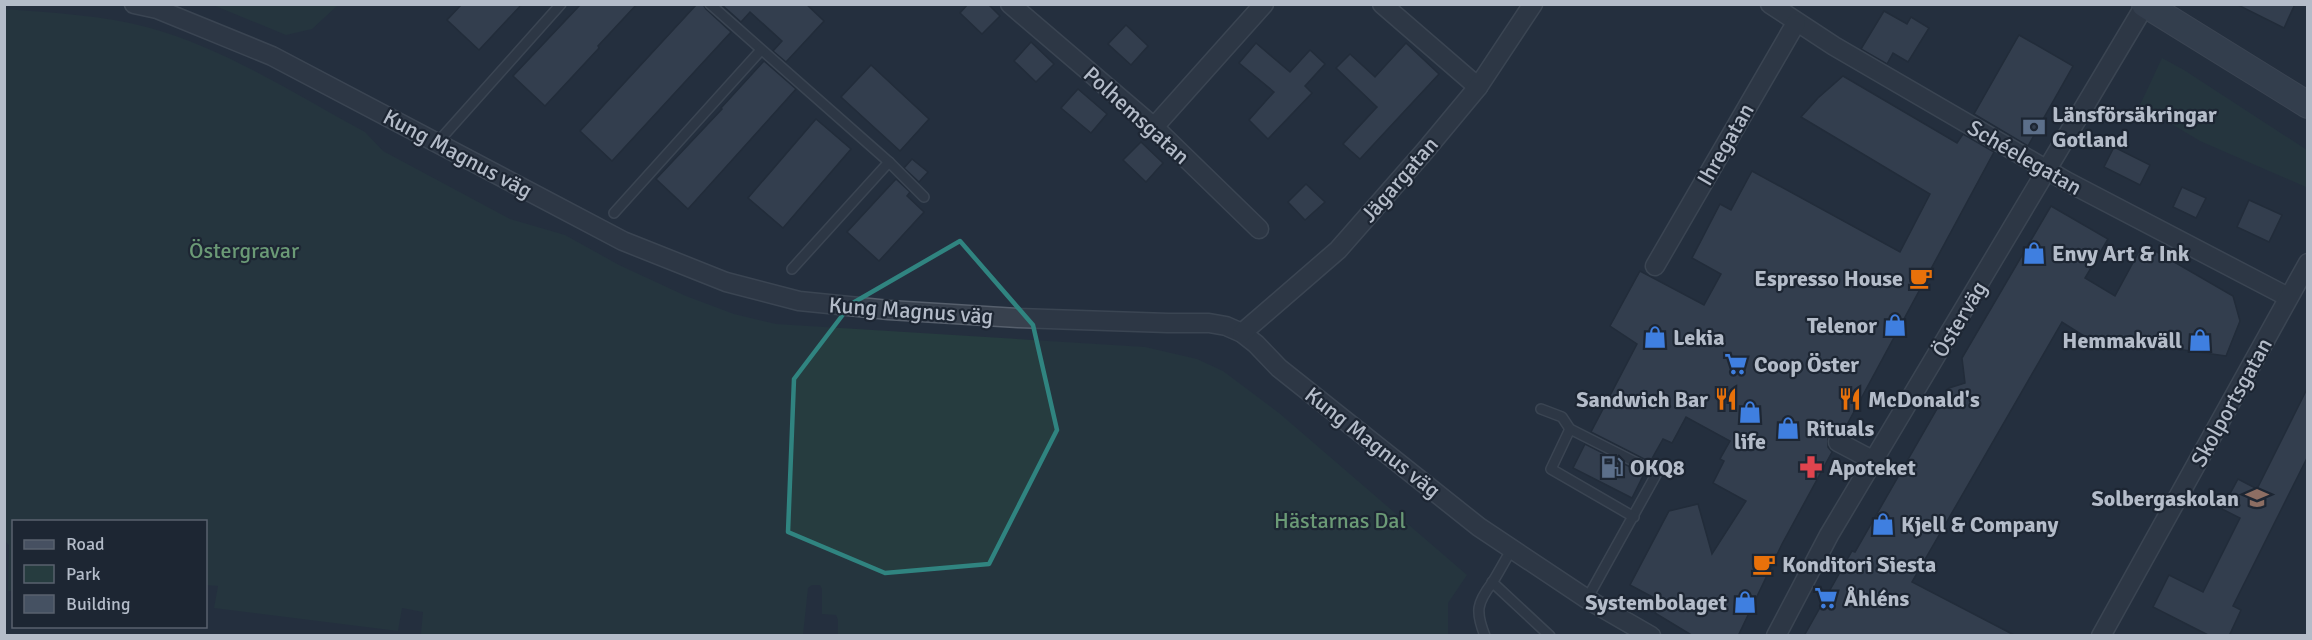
<svg xmlns="http://www.w3.org/2000/svg" width="2312" height="640" font-family="Signika,sans-serif">
	<style>
		.green { fill: #263c3f }
		.building { fill: #455162; stroke: #1f2835; stroke-width: 1.5 }
		.lines { fill: none; stroke-linecap: round; stroke-linejoin: round }
		.lane-casing { stroke: #565f6c; stroke-width: 12 }
		.street-casing { stroke: #565f6c; stroke-width: 21 }
		.secondary-casing { stroke: #565f6c; stroke-width: 28 }
		.lane { stroke: #38414e; stroke-width: 9 }
		.street { stroke: #38414e; stroke-width: 18 }
		.secondary { stroke: #465061; stroke-width: 26 }
		.marked { fill: none; stroke: #308480; stroke-width: 4.5; stroke-linejoin: round }
		.labels { text-anchor: middle; stroke-width: 4.5; stroke-linejoin: round; paint-order: stroke }
		.poi-label { font-size: 22px; font-weight: bold; fill: #b4bcc9; stroke: #1d2633; text-anchor: start }
		.street-label { font-size: 22px; fill: #b4bcc9; stroke: #1d2633 }
		.park-label { font-size: 22px; fill: #6b9a76; stroke: #1d2633 }
	</style>
	<rect width="100%" height="100%" fill="#242f3e"/>
	<g class="green">
		<polygon points="213,5 338,5 312,29 286,35"/>
		<path d="M 5,9 C 54,13 102,15 150,28 C 226,49 296,95 365,132 L 383,151 L 510,219 L 565,235 L 619,265 L 686,296 L 734,314 L 776,324 L 1145,347 L 1197,359 L 1223,371 L 1279,413 L 1467,575 L 1448,603 L 1448,635 L 838,635 L 838,620 L 836,615 L 822,614 L 822,589 L 820,585 L 812,585 L 808,588 L 803,635 L 432,635 L 421,634 L 423,612 L 402,608 L 398,631 L 214,608 L 218,586 L 206,585 L 206,522 L 14,522 L 13,591 L 8,591 L 9,545 L 4,540 Z"/>
		<polygon points="2162,58 2184,70 2307,150 2307,184 2306,187 2200,141 2140,105"/>
	</g>
	<g class="building">
		<polygon points="462,4 522,4 479,50 447,20"/>
		<polygon points="581,4 637,4 598,46 599,48 545,106 513,76"/>
		<polygon points="697,4 703,4 706,9 731,32 612,161 580,131"/>
		<polygon points="721,4 806,4 824,21 786,62 773,51 782,41 750,12 741,22"/>
		<polygon points="968,4 988,4 1000,16 982,34 960,13"/>
		<polygon points="2236,4 2295,4 2284,28"/>
		<polygon points="1884,11 1907,24 1911,17 1929,28 1908,62 1893,53 1887,64 1861,49"/>
		<polygon points="1126,25 1148,46 1131,65 1108,44"/>
		<polygon points="2019,35 2073,66 2028,146 1974,114"/>
		<polygon points="1031,42 1054,64 1036,82 1014,61"/>
		<polygon points="1256,43 1290,72 1310,50 1325,64 1305,86 1312,93 1268,139 1249,120 1274,92 1239,63"/>
		<polygon points="1406,43 1439,74 1360,159 1343,144 1377,107 1336,68 1350,54 1375,77"/>
		<polygon points="764,61 796,89 688,209 656,179 722,109 721,108"/>
		<polygon points="871,65 929,119 900,151 841,97"/>
		<polygon points="1843,76 1957,143 1963,134 1994,152 1843,432 1833,432 1828,437 1828,447 1832,452 1782,544 1738,636 1693,636 1655,613 1662,602 1630,585 1669,511 1698,504 1712,554 1746,501 1713,483 1724,461 1720,459 1730,441 1686,417 1672,443 1663,439 1650,462 1591,432 1637,344 1610,326 1640,271 1704,305 1721,274 1692,258 1720,204 1731,210 1752,171 1900,252 1930,194 1801,117 1818,98"/>
		<polygon points="1078,89 1107,114 1091,133 1061,108"/>
		<polygon points="816,119 851,149 783,228 748,198"/>
		<polygon points="1141,142 1163,163 1146,182 1123,160"/>
		<polygon points="2114,147 2150,165 2140,185 2104,167"/>
		<polygon points="912,159 928,172 919,182 904,168"/>
		<polygon points="896,179 910,192 907,196 924,212 879,261 847,232"/>
		<polygon points="1306,184 1325,202 1305,220 1288,202"/>
		<polygon points="2182,187 2206,198 2196,218 2173,207"/>
		<polygon points="2249,200 2282,215 2269,242 2237,227"/>
		<polygon points="2051,206 2108,239 2085,278 2115,296 2143,244 2233,296 2240,321 2226,356 2084,336 2062,322 1912,582 2016,636 1804,636 1852,551 1855,552 1949,388 1965,383 1962,358"/>
		<polygon points="2307,389 2307,458 2233,606 2241,610 2229,636 2210,636 2153,607 2169,575 2203,592 2240,518 2222,509 2238,479 2257,489"/>
		<polygon points="1585,444 1644,474 1632,498 1573,468"/>
	</g>
	<g class="lines">
		<g class="lane-casing">
			<g id="lane">
				<polyline points="710,4 889,162 924,197"/>
				<polyline points="437,143 561,4"/>
				<polyline points="614,213 761,50"/>
				<polyline points="792,269 889,162"/>
				<polyline points="1541,409 1562,417 1570,429 1657,473 1587,599"/>
				<polyline points="1570,429 1551,469 1634,517"/>
				<polyline points="1492,582 1550,636"/>
				<path d="M 1485,636 C 1475,611 1477,603 1492,583 C 1499,572 1505,560 1512,549"/>
			</g>
		</g>
		<g class="street-casing">
			<g id="street">
				<polyline points="134,4 157,9 272,56 623,241 726,282 799,301 889,310 1018,318 1168,323 1209,323 1226,326 1242,333 1256,344 1279,368 1479,527 1587,599 1651,636"/>
				<polyline points="1010,4 1154,127 1259,229"/>
				<polyline points="1382,4 1478,87"/>
				<polyline points="1770,4 1834,46 2066,181 2288,297"/>
				<polyline points="1154,127 1264,4"/>
				<polyline points="1655,266 1796,23"/>
				<polyline points="1242,333 1338,250 1424,152 1478,87 1533,4"/>
				<polyline points="1838,442 1874,461"/>
				<polyline points="1776,636 1829,535 2145,5"/>
				<polyline points="2101,636 2308,263"/>
			</g>
		</g>
		<g class="secondary-casing">
			<polyline id="secondary" points="2145,4 2308,105"/>
		</g>
		<use href="#lane" class="lane"/>
		<use href="#street" class="street"/>
		<use href="#secondary" class="secondary"/>
	</g>
	<path d="M0 0H2312V640H0ZM 960,241 L 1033,325 L 1057,430 L 989,564 L 885,573 L 788,532 L 794,379 L 851,304 Z" fill="#242f3e" fill-opacity=".55" fill-rule="evenodd"/>
	<path class="marked" d="M 960,241 L 1033,325 L 1057,430 L 989,564 L 885,573 L 788,532 L 794,379 L 851,304 Z"/>
	<defs>
		<g id="bank-bare" transform="scale(1.8)"><path d="M-6-4H6V4H-6ZM0-2.3a2.3 2.3 0 1 0 0 4.6a2.3 2.3 0 1 0 0-4.6Z" fill="#5c6f8a" stroke="#1d2633" stroke-width="2.5" paint-order="stroke"/></g>
		<g id="shop-bare" transform="scale(1.8)"><path d="M-5-2.5h2.3a2.7 3.5 0 0 1 5.4 0H5L5.5 6h-11ZM-1.5-2.5h3a1.5 2.3 0 0 0-3 0Z" fill="#3f7fe0" stroke="#1d2633" stroke-width="2.5" paint-order="stroke"/></g>
		<g id="cafe-bare" transform="scale(1.8)"><path d="M-5.5-4.5H6V0H3Q3 3.5 0 3.5H-2.5Q-5.5 3.5-5.5 0ZM3-3.2v2h1.7v-2ZM-6 4.5H4V6H-6Z" fill="#e8710a" stroke="#1d2633" stroke-width="2.5" paint-order="stroke"/></g>
		<g id="supermarket-bare" transform="scale(1.8)"><path d="M-6-5.5h2.5l.6 2H6L4.5 2H-2.5L-4.4-4H-6ZM-1.5 3.2a1.3 1.3 0 1 0 .1 0ZM3 3.2a1.3 1.3 0 1 0 .1 0Z" fill="#3f7fe0" stroke="#1d2633" stroke-width="2.5" paint-order="stroke"/></g>
		<g id="restaurant-bare" transform="scale(1.8)"><path d="M-5-6h1v4h1v-4h1v4h1v-4h1v5L-1.5 .5V6h-2V.5L-5-1ZM5-6V6H3V1.5H1.5Q1.5-4 5-6Z" fill="#e8710a" stroke="#1d2633" stroke-width="2.5" paint-order="stroke"/></g>
		<g id="fuel-bare" transform="scale(1.8)"><path d="M-5.5-6h7V0h2V4h1.3V-2.5L3-4.5l.8-.8L6-3V5H2.5V1h-1V6h-7ZM-4.2-4.7v3.2H.2V-4.7Z" fill="#5c6f8a" stroke="#1d2633" stroke-width="2.5" paint-order="stroke"/></g>
		<g id="pharmacy-bare" transform="scale(1.8)"><path d="M-2-6h4v4h4v4h-4v4h-4v-4h-4v-4h4Z" fill="#e0444e" stroke="#1d2633" stroke-width="2.5" paint-order="stroke"/></g>
		<g id="school-bare" transform="scale(1.8)"><path d="M0-5L7-2L0 1L-7-2ZM-4 1L0 2.5L4 1V4Q0 6-4 4Z" fill="#8d6e63" stroke="#1d2633" stroke-width="2.5" paint-order="stroke"/></g>
	</defs>
	<g fill-rule="evenodd">
		<use href="#bank-bare" x="2034" y="127"/>
		<use href="#shop-bare" x="2034" y="253"/>
		<use href="#cafe-bare" x="1921" y="278"/>
		<use href="#shop-bare" x="1895" y="325"/>
		<use href="#shop-bare" x="1655" y="337"/>
		<use href="#shop-bare" x="2200" y="340"/>
		<use href="#supermarket-bare" x="1736" y="364"/>
		<use href="#restaurant-bare" x="1726" y="399"/>
		<use href="#restaurant-bare" x="1850" y="399"/>
		<use href="#shop-bare" x="1750" y="412"/>
		<use href="#shop-bare" x="1788" y="428"/>
		<use href="#fuel-bare" x="1612" y="467"/>
		<use href="#pharmacy-bare" x="1811" y="467"/>
		<use href="#school-bare" x="2257" y="498"/>
		<use href="#shop-bare" x="1883" y="524"/>
		<use href="#cafe-bare" x="1764" y="564"/>
		<use href="#supermarket-bare" x="1826" y="598"/>
		<use href="#shop-bare" x="1745" y="602"/>
	</g>
	<g class="labels">
		<g class="poi-label">
			<text x="2052" y="122">Länsförsäkringar<tspan x="2052" dy="25">Gotland</tspan></text>
			<text x="2052" y="261">Envy Art &amp; Ink</text>
			<text x="1903" y="286" text-anchor="end">Espresso House</text>
			<text x="1877" y="333" text-anchor="end">Telenor</text>
			<text x="1673" y="345">Lekia</text>
			<text x="2182" y="348" text-anchor="end">Hemmakväll</text>
			<text x="1754" y="372">Coop Öster</text>
			<text x="1708" y="407" text-anchor="end">Sandwich Bar</text>
			<text x="1868" y="407">McDonald's</text>
			<text x="1806" y="436">Rituals</text>
			<text x="1750" y="449" text-anchor="middle">life</text>
			<text x="1630" y="475">OKQ8</text>
			<text x="1829" y="475">Apoteket</text>
			<text x="2239" y="506" text-anchor="end">Solbergaskolan</text>
			<text x="1901" y="532">Kjell &amp; Company</text>
			<text x="1782" y="572">Konditori Siesta</text>
			<text x="1844" y="606">Åhléns</text>
			<text x="1727" y="610" text-anchor="end">Systembolaget</text>
		</g>
		<g class="street-label">
			<text transform="translate(1137 115) rotate(42)" y="8">Polhemsgatan</text>
			<text transform="translate(1725 144) rotate(-60)" y="8">Ihregatan</text>
			<text transform="translate(458 153) rotate(28)" y="8">Kung Magnus väg</text>
			<text transform="translate(2025 157) rotate(30)" y="8">Schéelegatan</text>
			<text transform="translate(1399 179) rotate(-49)" y="8">Jägargatan</text>
			<text transform="translate(911 310) rotate(4)" y="8">Kung Magnus väg</text>
			<text transform="translate(1959 319) rotate(-59)" y="8">Österväg</text>
			<text transform="translate(2231 402) rotate(-61)" y="8">Skolportsgatan</text>
			<text transform="translate(1373 442) rotate(38)" y="8">Kung Magnus väg</text>
		</g>
		<g class="park-label">
			<text x="244" y="258">Östergravar</text>
			<text x="1340" y="528">Hästarnas Dal</text>
		</g>
	</g>
	<rect width="2312" height="640" fill="none" stroke="#b4bcc9" stroke-width="12"/>
	<rect x="12" y="520" width="195" height="108" fill="#1d2633" stroke="#59626f" stroke-width="1.5"/>
	<rect x="24" y="540" width="30" height="9" fill="#465061" stroke="#59626f" stroke-width="1.5"/>
	<text x="66" y="550" font-size="18" fill="#b4bcc9">Road</text>
	<rect x="24" y="565" width="30" height="18" fill="#263c3f" stroke="#59626f" stroke-width="1.5"/>
	<text x="66" y="580" font-size="18" fill="#b4bcc9">Park</text>
	<rect x="24" y="595" width="30" height="18" fill="#455162" stroke="#59626f" stroke-width="1.5"/>
	<text x="66" y="610" font-size="18" fill="#b4bcc9">Building</text>
</svg>
